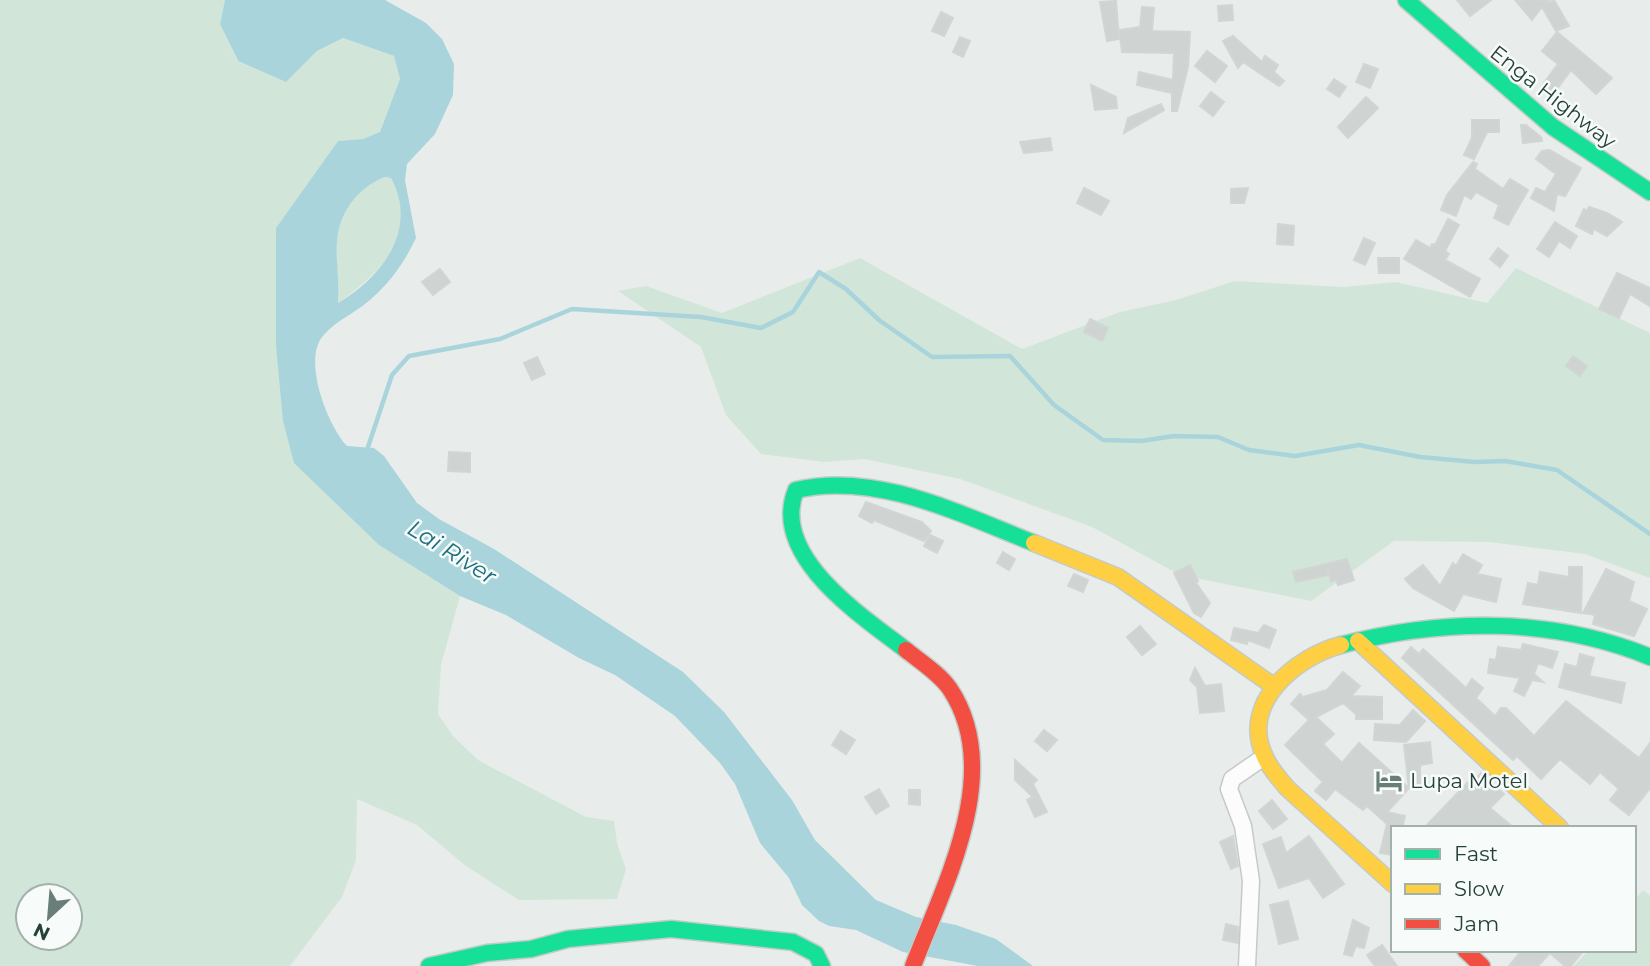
<svg xmlns="http://www.w3.org/2000/svg" width="1650" height="966" font-family="Montserrat,sans-serif">
	<style>
		.green { fill: #d1e6d8; fill-rule: evenodd }
		.water { fill: #a9d4db; fill-rule: evenodd }
		.lines { fill: none; stroke-linecap: round; stroke-linejoin: round }
		.stream { stroke: #a9d4db; stroke-width: 4.5 }
		.building { fill: #cfd4d2; stroke: #d1d6d4; stroke-width: 2 }
		.street-casing { stroke: #c5cac8; stroke-width: 19 }
		.fast-casing { stroke: #c3cbc8; stroke-width: 19 }
		.slow-casing { stroke: #c3cbc8; stroke-width: 19 }
		.jam-casing { stroke: #c3cbc8; stroke-width: 19 }
		.street { stroke: #fcfcfc; stroke-width: 16 }
		.fast { stroke: #16e098; stroke-width: 16 }
		.slow { stroke: #ffcf43; stroke-width: 16 }
		.jam { stroke: #f24e42; stroke-width: 16 }
		.labels { text-anchor: middle; stroke-width: 5; stroke-linejoin: round; paint-order: stroke }
		.street-label { font-size: 21px; fill: #24423a; stroke: #f7fbf9 }
		.poi-label { font-size: 21px; fill: #24423a; stroke: #f7fbf9; text-anchor: start }
		.water-label { font-size: 23px; font-style: italic; fill: #1c6f80; stroke: #f7fbf9 }
	</style>
	<rect width="100%" height="100%" fill="#e8edeb"/>
	<g class="green">
		<path d="M 0,0 L 225,0 L 220,24 L 237,61 L 286,82 L 317,51 L 343,38 L 394,56 L 400,79 L 380,132 L 363,139 L 338,141 L 276,228 L 283,421 L 295,463 L 379,545 L 460,596 L 441,665 L 438,714 L 453,736 L 478,760 L 586,817 L 614,821 L 617,843 L 626,869 L 617,899 L 519,900 L 466,866 L 417,825 L 357,799 L 356,860 L 342,897 L 290,966 L 0,966 ZM 28,896 L 70,896 L 70,938 L 28,938 Z"/>
		<path d="M 385,177 L 391,178 C 421,234 381,272 338,303 C 341,266 326,237 351,203 C 359,192 371,182 385,177 Z"/>
		<polygon points="860,258 1022,349 1120,312 1176,300 1235,281 1343,287 1396,282 1487,303 1516,268 1650,333 1650,578 1585,554 1489,542 1394,541 1311,601 1180,575 1092,527 960,479 864,459 824,462 761,454 726,415 701,347 618,291 646,286 722,313"/>
		<polygon points="1643,890 1650,896 1650,966 1574,966 1589,950 1634,950 1634,900"/>
	</g>
	<path class="water" d="M 225,0 L 385,0 L 426,23 L 442,39 L 454,64 L 453,95 L 435,134 L 407,164 L 405,180 L 416,238 C 405,261 391,282 371,299 C 356,313 332,322 320,340 C 305,366 328,426 347,446 L 374,448 L 384,456 L 417,503 L 439,519 L 494,549 L 683,672 L 724,712 L 792,800 L 815,840 L 876,900 L 916,917 L 956,925 L 996,939 L 1033,966 L 978,966 L 903,952 L 856,930 L 829,926 L 819,921 L 802,905 L 789,878 L 760,843 L 735,784 L 720,763 L 675,716 L 615,675 L 579,658 L 506,615 L 460,596 L 379,545 L 294,463 L 283,421 L 276,345 L 276,228 L 338,141 L 363,139 L 380,132 L 400,79 L 394,56 L 343,38 L 317,51 L 286,82 L 238,61 L 220,24 ZM 385,177 L 391,178 C 419,229 382,277 338,303 C 341,266 327,236 351,203 C 359,192 371,182 385,177 Z"/>
	<g class="lines">
		<polyline class="stream" points="367,450 392,375 409,356 500,339 572,309 701,317 761,328 793,312 819,272 846,289 879,320 932,357 1010,356 1054,405 1103,440 1141,441 1174,436 1218,437 1249,450 1295,456 1359,445 1420,457 1475,462 1505,461 1557,470 1650,534"/>
	</g>
	<g class="building">
		<polygon points="1457,0 1491,0 1470,16"/>
		<polygon points="1515,0 1549,0 1546,4 1554,0 1569,26 1556,31 1542,7 1532,20"/>
		<polygon points="1116,1 1119,39 1107,41 1100,2"/>
		<polygon points="1232,5 1233,20 1219,21 1218,6"/>
		<polygon points="1142,7 1154,8 1152,31 1190,32 1188,67 1177,111 1172,111 1172,93 1137,85 1139,72 1173,80 1174,53 1122,52 1119,30 1140,27"/>
		<polygon points="941,12 953,18 944,36 932,31"/>
		<polygon points="1557,32 1612,78 1596,94 1571,70 1554,93 1543,84 1558,64 1542,51"/>
		<polygon points="1233,36 1262,62 1265,56 1278,65 1274,72 1284,81 1279,86 1243,62 1238,68 1223,41"/>
		<polygon points="960,37 970,41 963,57 953,52"/>
		<polygon points="1207,51 1227,66 1215,82 1195,66"/>
		<polygon points="1364,64 1378,69 1370,88 1356,82"/>
		<polygon points="1334,79 1346,87 1339,97 1327,89"/>
		<polygon points="1091,85 1116,97 1117,108 1095,110"/>
		<polygon points="1211,92 1224,102 1213,116 1200,106"/>
		<polygon points="1366,97 1378,108 1348,138 1338,127"/>
		<polygon points="1161,104 1164,110 1124,133 1128,118"/>
		<polygon points="1472,120 1499,120 1499,132 1487,132 1474,159 1464,155 1472,138"/>
		<polygon points="1521,125 1526,125 1541,137 1542,141 1523,143"/>
		<polygon points="1050,138 1052,150 1024,153 1020,142"/>
		<polygon points="1550,150 1581,168 1565,196 1557,194 1554,211 1531,198 1536,188 1545,192 1556,174 1536,159 1542,151"/>
		<polygon points="1473,162 1477,164 1475,169 1503,189 1510,179 1528,190 1508,225 1494,218 1499,205 1476,192 1471,199 1464,195 1456,216 1441,210 1447,195"/>
		<polygon points="1084,188 1109,201 1101,215 1077,203"/>
		<polygon points="1248,188 1244,203 1231,203 1231,189"/>
		<polygon points="1589,207 1607,213 1622,222 1607,236 1594,229 1592,234 1576,226 1584,209 1587,211"/>
		<polygon points="1448,219 1459,225 1445,251 1449,254 1445,260 1480,279 1470,297 1404,259 1416,240 1430,248 1432,244 1435,245"/>
		<polygon points="1555,222 1577,236 1570,248 1559,241 1549,257 1537,249"/>
		<polygon points="1278,224 1294,226 1293,245 1277,244"/>
		<polygon points="1364,238 1375,243 1365,265 1354,260"/>
		<polygon points="1498,248 1508,256 1500,267 1490,259"/>
		<polygon points="1378,258 1399,258 1399,273 1379,273"/>
		<polygon points="440,269 450,282 433,295 422,282"/>
		<polygon points="1617,273 1650,288 1650,306 1630,294 1619,318 1599,309"/>
		<polygon points="1090,319 1108,328 1102,341 1084,332"/>
		<polygon points="1573,356 1587,366 1580,376 1566,366"/>
		<polygon points="537,357 545,374 532,380 524,363"/>
		<polygon points="449,452 470,453 470,472 448,471"/>
		<polygon points="866,502 922,522 931,531 924,541 874,520 872,523 859,516"/>
		<polygon points="930,535 943,541 937,553 924,546"/>
		<polygon points="1003,552 1015,559 1009,570 997,563"/>
		<polygon points="1463,554 1482,565 1477,574 1501,579 1496,602 1463,594 1454,611 1413,588 1405,579 1423,565 1440,586 1453,563 1456,566"/>
		<polygon points="1347,559 1354,580 1338,585 1336,580 1331,581 1327,568 1328,575 1296,582 1293,572"/>
		<polygon points="1190,565 1198,581 1196,583 1210,603 1201,617 1194,613 1174,573"/>
		<polygon points="1569,567 1582,567 1581,613 1523,604 1528,583 1538,585 1540,572 1569,577"/>
		<polygon points="1606,569 1634,582 1629,601 1647,609 1634,636 1593,624 1595,615 1583,613"/>
		<polygon points="1074,574 1088,580 1083,592 1068,586"/>
		<polygon points="1264,625 1276,630 1269,648 1248,640 1247,644 1231,640 1234,628 1258,633"/>
		<polygon points="1140,626 1156,644 1142,655 1127,637"/>
		<polygon points="1523,644 1558,652 1552,668 1538,663 1534,674 1543,682 1532,680 1524,696 1514,691 1520,678 1488,673 1490,659 1496,660 1498,647 1521,650"/>
		<polygon points="1411,647 1419,654 1423,649 1431,656 1466,688 1472,679 1483,688 1476,698 1495,716 1501,708 1506,708 1534,736 1566,701 1639,758 1650,743 1650,788 1629,815 1610,800 1619,789 1600,772 1590,784 1560,759 1541,779 1517,756 1513,760 1402,658"/>
		<polygon points="1580,654 1594,658 1589,676 1625,683 1621,703 1559,687 1565,664 1577,667"/>
		<polygon points="1195,668 1205,686 1221,684 1224,711 1200,713 1197,687 1190,680"/>
		<polygon points="1343,672 1360,686 1351,696 1382,697 1382,719 1356,719 1356,714 1343,703 1316,717 1334,734 1323,744 1342,763 1359,743 1409,788 1387,812 1405,816 1402,828 1393,828 1393,855 1380,853 1387,824 1367,806 1363,810 1335,789 1326,800 1315,791 1323,782 1285,745 1309,720 1291,704 1300,694 1303,697 1327,690"/>
		<polygon points="1413,710 1425,721 1406,742 1374,740 1375,724 1400,725"/>
		<polygon points="1044,730 1057,740 1047,751 1035,741"/>
		<polygon points="841,731 855,740 846,754 832,745"/>
		<polygon points="1430,742 1432,763 1420,765 1420,789 1409,788 1404,745"/>
		<polygon points="1015,760 1037,780 1033,784 1047,812 1035,817 1027,800 1033,797 1015,780"/>
		<polygon points="1481,773 1504,794 1490,808 1514,828 1424,828 1471,779 1474,781"/>
		<polygon points="879,789 889,806 876,814 865,797"/>
		<polygon points="909,790 920,790 920,805 909,804"/>
		<polygon points="1272,800 1287,819 1273,829 1259,811"/>
		<polygon points="1233,836 1238,866 1231,869 1220,842"/>
		<polygon points="1309,836 1344,884 1323,898 1309,878 1279,888 1263,844 1281,837 1286,853"/>
		<polygon points="1288,901 1298,939 1279,944 1270,905"/>
		<polygon points="1353,920 1369,928 1364,948 1356,946 1352,956 1344,954"/>
		<polygon points="1226,924 1238,927 1238,943 1223,940"/>
		<polygon points="1382,945 1397,966 1375,966 1367,955"/>
		<polygon points="1522,950 1584,950 1571,966 1565,966 1550,953 1538,966 1509,966"/>
	</g>
	<g class="lines">
		<g class="street-casing">
			<polyline id="street" points="1247,966 1251,881 1243,826 1229,789 1232,779 1264,757"/>
		</g>
		<g class="fast-casing">
			<g id="fast">
				<polyline points="1406,0 1553,127 1650,192"/>
				<path d="M 1341,645 C 1443,618 1552,617 1650,657"/>
				<path d="M 906,650 C 862,616 769,556 796,490 C 876,471 960,514 1034,543"/>
				<polyline points="429,966 487,953 531,949 568,939 671,929 793,942 816,954 822,966"/>
			</g>
		</g>
		<g class="slow-casing">
			<g id="slow">
				<polyline points="1034,543 1118,577 1272,685"/>
				<polyline points="1358,641 1560,828"/>
				<path d="M 1341,645 C 1295,657 1239,704 1265,757 C 1270,769 1279,778 1287,788 L 1393,884"/>
			</g>
		</g>
		<g class="jam-casing">
			<g id="jam">
				<path d="M 906,650 C 921,662 940,674 950,689 C 1005,772 944,885 913,966"/>
				<polyline points="1465,950 1482,966"/>
			</g>
		</g>
		<use href="#street" class="street"/>
		<use href="#fast" class="fast"/>
		<use href="#slow" class="slow"/>
		<use href="#jam" class="jam"/>
	</g>
	<defs>
		<g id="hotel-bare" transform="scale(2.1)"><path d="M-6-4.5h1.5V1H6V5H4.5V3h-9V5H-6ZM-4 0a1.8 1.8 0 1 1 3.6 0ZM.5 0V-2.5h3Q6-2.5 6 0Z" fill="#697e78" stroke="#f7fbf9" stroke-width="2.5" paint-order="stroke"/></g>
	</defs>
	<g fill-rule="evenodd">
		<use href="#hotel-bare" x="1389" y="781"/>
	</g>
	<g class="labels">
		<g class="street-label">
			<text transform="translate(1553 97) rotate(38)" y="7">Enga Highway</text>
		</g>
		<g class="poi-label">
			<text x="1410" y="788">Lupa Motel</text>
		</g>
		<g class="water-label">
			<text transform="translate(452 552) rotate(32)" y="8">Lai River</text>
		</g>
	</g>
	<rect x="1391" y="826" width="245" height="126" fill="#f7fbf9" stroke="#a3b1ad" stroke-width="2"/>
	<rect x="1405" y="849" width="35" height="10" fill="#16e098" stroke="#a3b1ad" stroke-width="2"/>
	<text x="1454" y="861" font-size="21" fill="#24423a">Fast</text>
	<rect x="1405" y="884" width="35" height="10" fill="#ffcf43" stroke="#a3b1ad" stroke-width="2"/>
	<text x="1454" y="896" font-size="21" fill="#24423a">Slow</text>
	<rect x="1405" y="919" width="35" height="10" fill="#f24e42" stroke="#a3b1ad" stroke-width="2"/>
	<text x="1454" y="931" font-size="21" fill="#24423a">Jam</text>
	<g transform="translate(49 917) rotate(206)"><circle r="33" fill="#f7fbf9" stroke="#a3b1ad" stroke-width="2"/>
	<path d="M0-5L12 26L0 18L-12 26Z" fill="#697e78"/>
	<text y="-10" font-size="19" font-weight="bold" text-anchor="middle" fill="#24423a">N</text>
	</g>
</svg>
